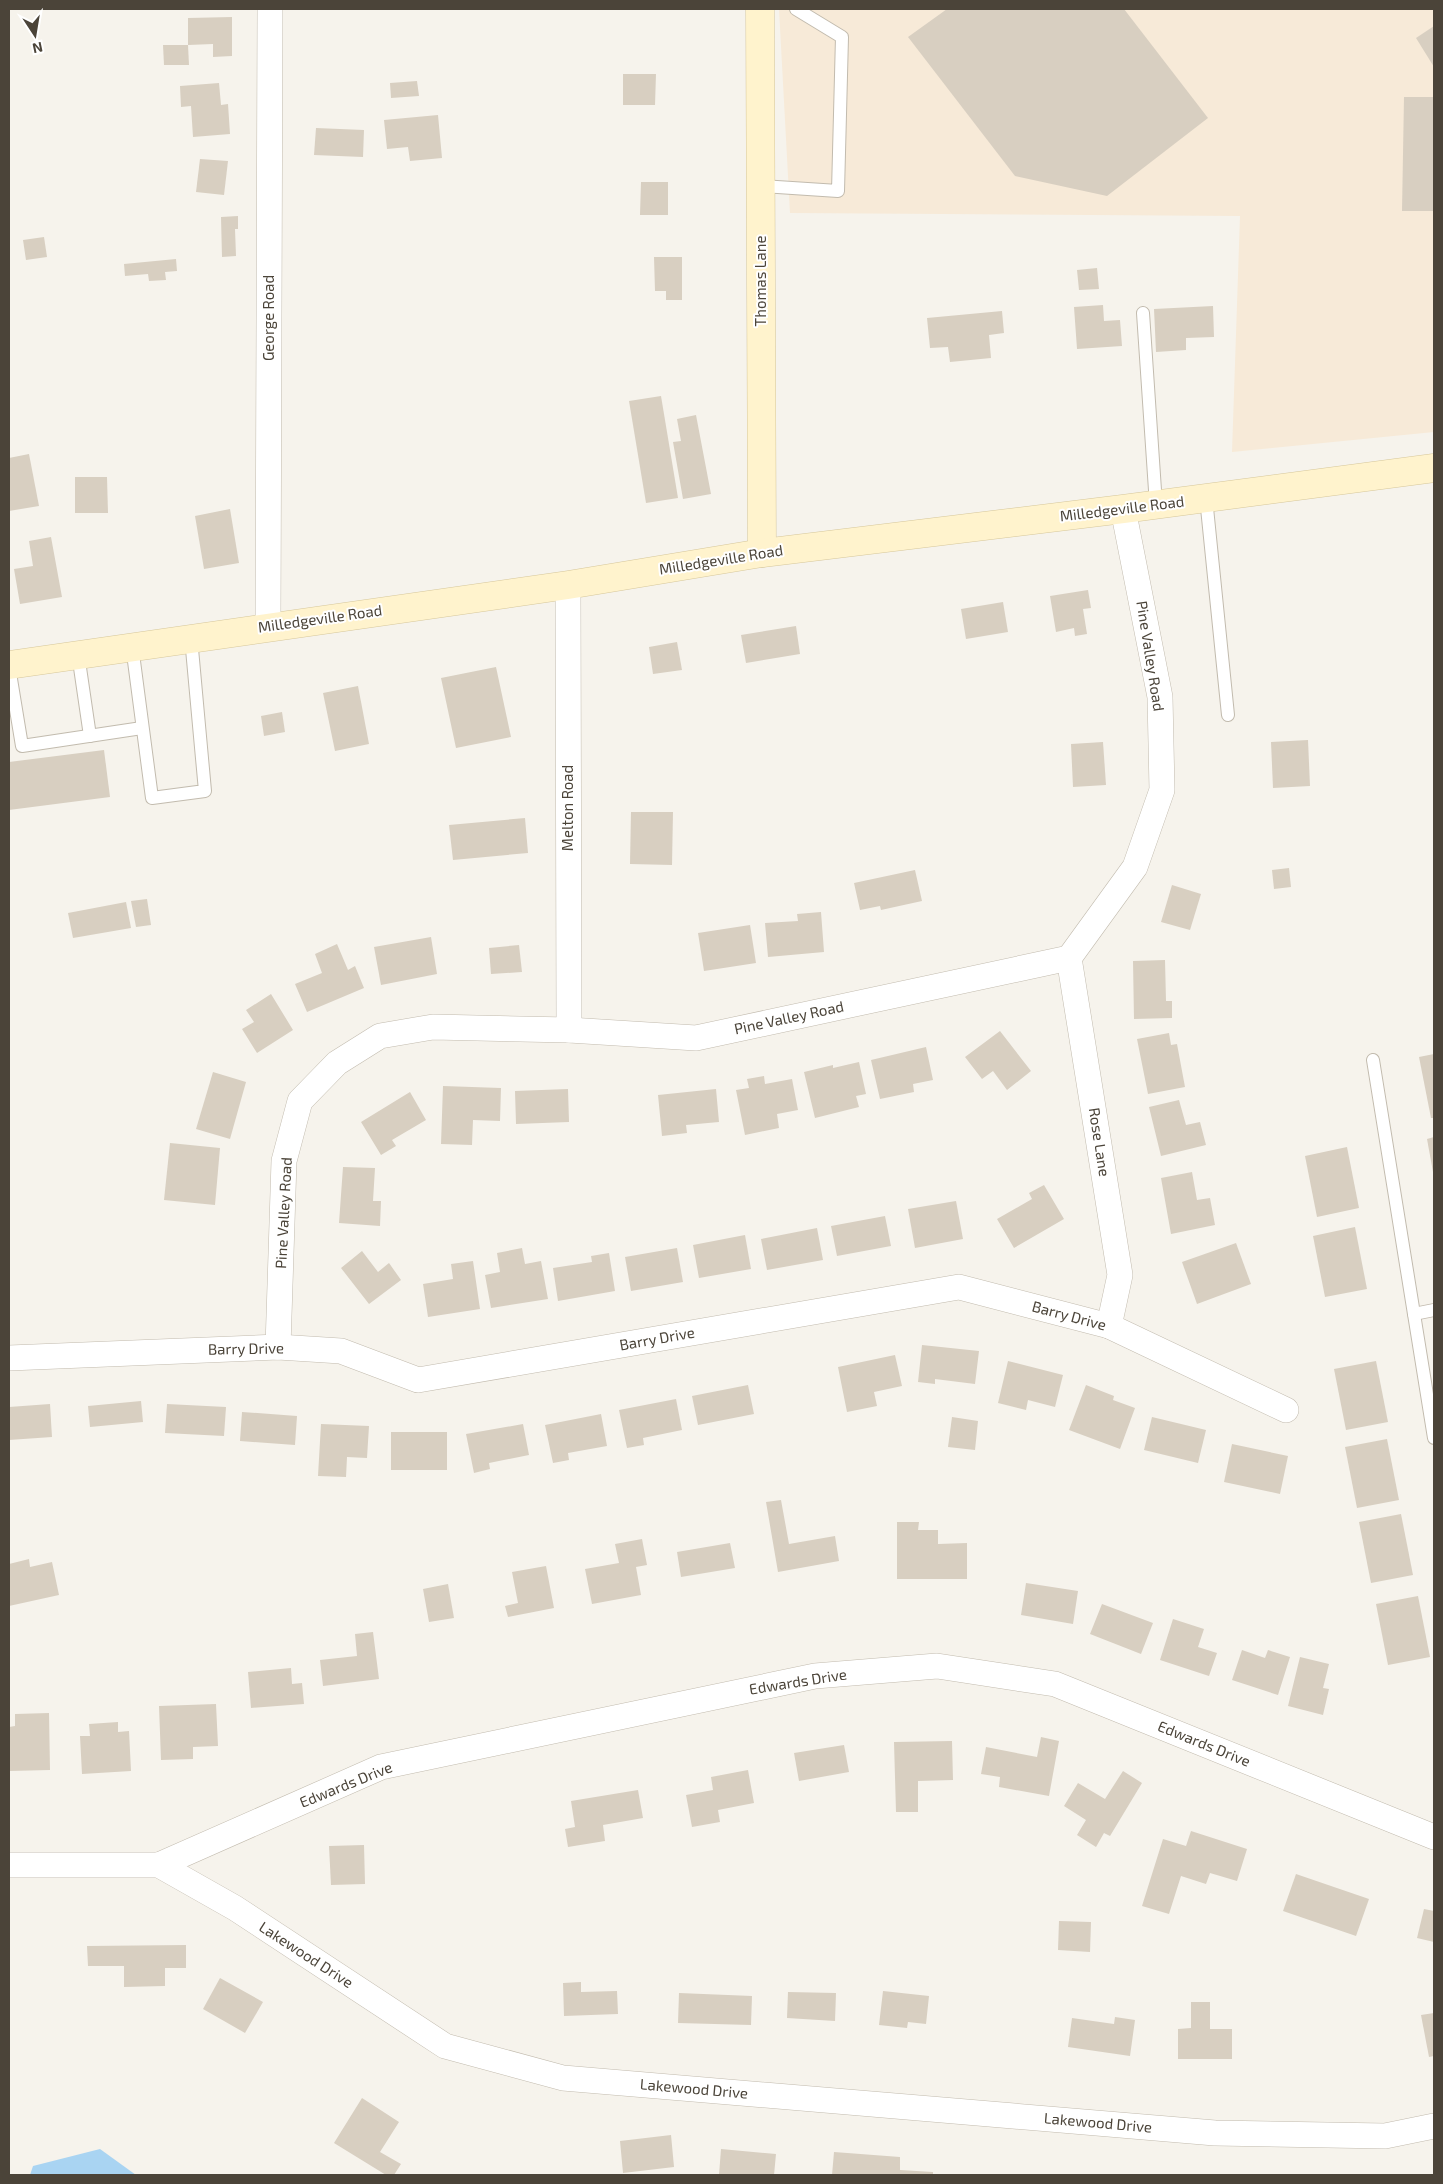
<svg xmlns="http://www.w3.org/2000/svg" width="1443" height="2184" font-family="'Exo 2',sans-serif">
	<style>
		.commercial { fill: #f7ead8 }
		.water { fill: #a9d4f2 }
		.building { fill: #d8cfc1 }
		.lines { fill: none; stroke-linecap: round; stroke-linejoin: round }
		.lane-casing { stroke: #c2bbae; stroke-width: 14 }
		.street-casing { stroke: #c2bbae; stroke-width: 26 }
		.secondary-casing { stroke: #d6c79b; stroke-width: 29 }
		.lane { stroke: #fff; stroke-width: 12 }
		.street { stroke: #fff; stroke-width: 25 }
		.secondary { stroke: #fff3cd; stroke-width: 28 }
		.labels { text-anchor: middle; stroke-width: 4; stroke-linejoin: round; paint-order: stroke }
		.street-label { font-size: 15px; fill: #4b4439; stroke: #fff }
	</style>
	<rect width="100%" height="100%" fill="#f6f3ec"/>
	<polygon class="commercial" points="779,9 1434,9 1434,432 1232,452 1240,216 790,213"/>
	<polygon class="water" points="100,2149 136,2175 30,2175 33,2166"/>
	<g class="building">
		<polygon points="947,9 1124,9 1208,118 1107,196 1015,176 908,37"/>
		<polygon points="232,17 232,56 213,57 213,44 188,45 188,18"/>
		<polygon points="1434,26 1434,67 1416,38"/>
		<polygon points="163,45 188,45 189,65 164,65"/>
		<polygon points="623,74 656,74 655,105 623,105"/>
		<polygon points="417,81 419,96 391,98 390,83"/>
		<polygon points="219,83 221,105 228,104 230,134 193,137 191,106 181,107 180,86"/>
		<polygon points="1404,97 1434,97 1433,211 1402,211"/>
		<polygon points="438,115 442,158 410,161 408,147 387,149 384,120"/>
		<polygon points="316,128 364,130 363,157 314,155"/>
		<polygon points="200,159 228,161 224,195 196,192"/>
		<polygon points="641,182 668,182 668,215 640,215"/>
		<polygon points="238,216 238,229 235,229 236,256 222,257 221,217"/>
		<polygon points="44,237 47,257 26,260 23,240"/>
		<polygon points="654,257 682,257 682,300 666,300 666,291 655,291"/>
		<polygon points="176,259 177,271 165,272 166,280 149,281 148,274 125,276 124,264"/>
		<polygon points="1097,268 1099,289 1079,290 1077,270"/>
		<polygon points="1103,305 1104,321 1120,320 1122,346 1077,349 1074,307"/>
		<polygon points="1213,306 1214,337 1186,338 1186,350 1156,352 1154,309"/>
		<polygon points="1002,311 1004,333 989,335 991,358 950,362 948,347 930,348 927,318"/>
		<polygon points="661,396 678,498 646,503 629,401"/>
		<polygon points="696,415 711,494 683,499 673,442 681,441 677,419"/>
		<polygon points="29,454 39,506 9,511 9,458"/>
		<polygon points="75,477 107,477 108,513 75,513"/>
		<polygon points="230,509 239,563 204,569 195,516"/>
		<polygon points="51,537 62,597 20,604 14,569 33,566 29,541"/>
		<polygon points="1088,590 1091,608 1083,609 1087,634 1075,636 1074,628 1056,632 1050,596"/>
		<polygon points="1003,602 1008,632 966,639 961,609"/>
		<polygon points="796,626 800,654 746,663 741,635"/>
		<polygon points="677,642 682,670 653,674 649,647"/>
		<polygon points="496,667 511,737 456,748 441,678"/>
		<polygon points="358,686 369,744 335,751 323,693"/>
		<polygon points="282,712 285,732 264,736 261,716"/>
		<polygon points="1308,740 1310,786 1273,788 1271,742"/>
		<polygon points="1103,742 1106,785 1073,787 1071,744"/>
		<polygon points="104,750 110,797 9,810 9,762"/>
		<polygon points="631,812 673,812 672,865 630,864"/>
		<polygon points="525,818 528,853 453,860 449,825"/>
		<polygon points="1289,868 1291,887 1274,889 1272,870"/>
		<polygon points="915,870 922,901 881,910 880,906 860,910 854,883"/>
		<polygon points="1172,885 1201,894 1190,930 1161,922"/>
		<polygon points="147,899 151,925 136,927 131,901"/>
		<polygon points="126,902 131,928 73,938 68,913"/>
		<polygon points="821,912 824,952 768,957 765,923 798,921 797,914"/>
		<polygon points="750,925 756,963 704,971 698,933"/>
		<polygon points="431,937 437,974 381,985 374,947"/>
		<polygon points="337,944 348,970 355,966 364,988 307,1012 295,984 322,973 315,954"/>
		<polygon points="519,945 522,972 491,974 489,948"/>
		<polygon points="1165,960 1166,1001 1172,1001 1172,1018 1134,1019 1133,961"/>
		<polygon points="271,994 293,1030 257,1053 242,1029 254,1022 246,1010"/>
		<polygon points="1000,1031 1031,1071 1007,1090 993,1071 982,1079 965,1057"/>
		<polygon points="1169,1033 1171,1045 1177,1044 1185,1087 1148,1094 1137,1039"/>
		<polygon points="926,1047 933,1080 913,1084 914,1092 880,1099 871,1060"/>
		<polygon points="1434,1054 1434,1118 1431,1118 1419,1057"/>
		<polygon points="859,1062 866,1094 856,1096 859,1107 815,1118 804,1072 833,1065 833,1068"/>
		<polygon points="213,1072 246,1082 230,1139 196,1129"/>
		<polygon points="764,1076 765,1084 792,1079 798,1110 777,1114 779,1128 745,1135 736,1090 749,1088 747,1079"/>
		<polygon points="443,1086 501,1088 500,1121 473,1120 472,1145 441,1144"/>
		<polygon points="568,1089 569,1122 516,1124 515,1091"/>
		<polygon points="716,1089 719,1122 686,1125 687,1133 662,1136 658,1095"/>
		<polygon points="410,1092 426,1120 392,1140 396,1146 381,1155 361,1122"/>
		<polygon points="1179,1100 1186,1125 1200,1122 1206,1145 1161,1156 1149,1107"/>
		<polygon points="1434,1137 1434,1172 1433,1172 1427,1139"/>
		<polygon points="170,1143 220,1148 215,1205 164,1200"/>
		<polygon points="1347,1147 1359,1208 1317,1217 1305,1156"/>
		<polygon points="343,1167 375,1168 373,1201 381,1201 380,1226 339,1223"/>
		<polygon points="1192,1172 1197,1200 1210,1198 1215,1225 1171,1234 1161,1178"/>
		<polygon points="1044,1185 1064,1219 1014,1248 997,1219 1032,1199 1029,1193"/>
		<polygon points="956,1201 963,1239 915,1248 908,1209"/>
		<polygon points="885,1216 891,1246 837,1256 831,1226"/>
		<polygon points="1355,1227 1367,1289 1325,1297 1313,1236"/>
		<polygon points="817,1228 823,1260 767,1270 761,1239"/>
		<polygon points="745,1235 751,1269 699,1278 693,1245"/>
		<polygon points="1236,1243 1251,1284 1197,1304 1182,1262"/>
		<polygon points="522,1248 525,1264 541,1261 548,1299 491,1308 485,1275 500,1272 497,1253"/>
		<polygon points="677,1248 683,1282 631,1291 625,1257"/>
		<polygon points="362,1251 378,1272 389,1263 401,1280 369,1304 341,1268"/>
		<polygon points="609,1253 615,1291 558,1301 553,1268 592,1262 591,1256"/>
		<polygon points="473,1261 480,1309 428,1317 423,1284 453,1279 451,1264"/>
		<polygon points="922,1345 979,1351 975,1384 935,1379 935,1384 918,1382"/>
		<polygon points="895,1355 902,1386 874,1392 877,1406 847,1412 838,1367"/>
		<polygon points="1008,1361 1063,1375 1055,1407 1028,1400 1026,1410 998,1403"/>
		<polygon points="1376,1361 1388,1422 1346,1430 1334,1369"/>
		<polygon points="748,1385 754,1414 698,1425 692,1396"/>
		<polygon points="1086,1385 1114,1396 1113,1400 1135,1408 1120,1449 1069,1430"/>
		<polygon points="676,1399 682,1430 643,1438 644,1445 627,1448 619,1410"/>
		<polygon points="141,1401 143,1422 90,1427 88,1406"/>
		<polygon points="50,1404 52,1437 9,1440 9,1407"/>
		<polygon points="167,1404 226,1407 224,1436 165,1433"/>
		<polygon points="242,1412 297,1416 295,1445 240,1441"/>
		<polygon points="601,1414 607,1446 568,1453 569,1460 553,1463 545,1425"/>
		<polygon points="952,1417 978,1421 975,1450 948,1447"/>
		<polygon points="1152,1417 1206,1430 1198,1463 1144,1450"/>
		<polygon points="321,1424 369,1426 367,1458 347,1457 346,1477 318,1476"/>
		<polygon points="523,1424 529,1455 489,1463 490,1469 474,1473 466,1434"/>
		<rect x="391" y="1432" width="56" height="38"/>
		<polygon points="1387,1439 1399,1500 1357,1508 1345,1447"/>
		<polygon points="1232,1444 1288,1456 1280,1494 1224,1482"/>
		<polygon points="781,1500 789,1544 835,1536 839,1561 778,1572 766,1502"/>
		<polygon points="1401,1514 1413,1575 1371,1583 1359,1522"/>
		<polygon points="897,1522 919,1522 918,1530 938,1530 938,1544 967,1543 967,1579 897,1579"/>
		<polygon points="642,1539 647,1565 636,1567 641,1595 592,1604 585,1569 619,1563 615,1544"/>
		<polygon points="730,1543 735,1568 681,1577 677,1552"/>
		<polygon points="29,1559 30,1567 52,1562 59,1595 9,1606 9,1564"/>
		<polygon points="546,1566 554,1608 508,1617 505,1606 518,1603 512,1572"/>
		<polygon points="1026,1583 1078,1591 1073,1624 1021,1615"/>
		<polygon points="448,1584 454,1618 429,1622 423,1589"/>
		<polygon points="1418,1596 1430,1657 1388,1665 1376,1604"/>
		<polygon points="1102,1604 1153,1623 1141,1654 1090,1634"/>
		<polygon points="1173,1619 1204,1629 1198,1647 1217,1653 1209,1676 1160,1660"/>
		<polygon points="373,1632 379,1679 323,1686 320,1660 357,1656 355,1634"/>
		<polygon points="1242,1650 1265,1658 1268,1650 1290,1657 1278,1695 1232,1680"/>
		<polygon points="1300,1657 1329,1664 1323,1688 1329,1689 1323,1715 1288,1706"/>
		<polygon points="291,1668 292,1684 302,1683 304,1704 251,1708 248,1672"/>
		<polygon points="216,1704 218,1746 193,1747 193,1759 161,1760 159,1706"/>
		<polygon points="49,1713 50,1770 9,1771 9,1727 15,1726 15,1714"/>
		<polygon points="118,1722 118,1732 129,1731 131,1771 82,1774 80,1736 90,1736 89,1724"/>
		<polygon points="1041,1737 1059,1741 1049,1796 999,1787 1000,1777 981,1774 986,1747 1037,1757"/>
		<polygon points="952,1741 953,1780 918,1781 918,1812 896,1812 894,1742"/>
		<polygon points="844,1745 849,1772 799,1781 794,1753"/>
		<polygon points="748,1770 754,1803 718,1810 720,1822 692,1827 686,1795 713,1790 711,1777"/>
		<polygon points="1123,1771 1142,1783 1110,1836 1104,1833 1096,1847 1077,1835 1086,1820 1064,1806 1078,1783 1105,1799"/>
		<polygon points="638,1790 643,1818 603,1825 605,1841 568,1847 565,1829 575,1827 571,1801"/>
		<polygon points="1191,1831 1247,1849 1237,1881 1210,1873 1206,1884 1181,1876 1169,1914 1142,1906 1163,1839 1186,1846"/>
		<polygon points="364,1845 365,1884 331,1885 329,1846"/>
		<polygon points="1296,1874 1369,1899 1356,1936 1283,1911"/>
		<polygon points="1424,1909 1434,1911 1434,1942 1417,1938"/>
		<polygon points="1059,1921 1091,1922 1090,1952 1058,1950"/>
		<polygon points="186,1945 186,1968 165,1968 165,1986 124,1987 124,1966 88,1966 87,1946"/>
		<polygon points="220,1978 263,2002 245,2033 203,2009"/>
		<polygon points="581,1982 581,1992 617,1991 618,2014 564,2016 563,1983"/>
		<polygon points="883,1991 929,1996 926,2024 908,2022 907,2028 879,2025"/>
		<polygon points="788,1992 836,1993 835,2021 787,2018"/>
		<polygon points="679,1993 752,1996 751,2025 678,2023"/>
		<polygon points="1191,2002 1210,2002 1210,2029 1232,2029 1232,2059 1178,2059 1178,2029 1191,2028"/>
		<polygon points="1434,2013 1434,2056 1429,2057 1421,2015"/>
		<polygon points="1115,2017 1135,2020 1130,2056 1068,2047 1072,2018 1114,2024"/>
		<polygon points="362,2098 399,2122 380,2152 401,2164 394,2175 386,2175 334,2143"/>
		<polygon points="671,2135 674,2167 623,2173 620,2141"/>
		<polygon points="721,2149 776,2154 774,2175 719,2175"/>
		<polygon points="834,2152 900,2157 900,2170 933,2172 933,2175 832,2175"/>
	</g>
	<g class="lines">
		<g class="lane-casing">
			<g id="lane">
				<polyline points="761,186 838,191 842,37 796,9"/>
				<polyline points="1143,313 1156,505"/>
				<polyline points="1206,498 1228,715"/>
				<polyline points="132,646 152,798 205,791 191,638"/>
				<polyline points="78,654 90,736"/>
				<polyline points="9,667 22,746 142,728"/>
				<polyline points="1373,1060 1434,1438"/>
				<polyline points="1414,1314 1434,1310"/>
			</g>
		</g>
		<g class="street-casing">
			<g id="street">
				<polyline points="568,585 569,1030"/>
				<polyline points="268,626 270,9"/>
				<polyline points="1069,958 1120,1275 1109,1326"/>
				<polyline points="278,1347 284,1161 300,1101 337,1063 380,1036 433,1027 569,1030 696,1038 1069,958 1135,867 1162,790 1160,697 1123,509"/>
				<polyline points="9,1358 278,1347 341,1351 418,1380 959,1287 1109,1326 1286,1410"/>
				<polyline points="9,1865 159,1865 235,1908 445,2046 563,2078 1215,2133 1385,2136 1434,2126"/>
				<polyline points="159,1865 381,1767 815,1676 937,1666 1055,1684 1434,1837"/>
			</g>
		</g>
		<g class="secondary-casing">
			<g id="secondary">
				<polyline points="760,9 762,553"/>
				<polyline points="9,665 568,585 762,553 1123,509 1434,468"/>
			</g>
		</g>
		<use href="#lane" class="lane"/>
		<use href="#street" class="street"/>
		<use href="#secondary" class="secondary"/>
	</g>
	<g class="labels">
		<g class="street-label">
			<text transform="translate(761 281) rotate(-90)" y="5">Thomas Lane</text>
			<text transform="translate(269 318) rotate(-90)" y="5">George Road</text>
			<text transform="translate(1122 509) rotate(-7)" y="5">Milledgeville Road</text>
			<text transform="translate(721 560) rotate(-9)" y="5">Milledgeville Road</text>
			<text transform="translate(320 619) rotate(-8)" y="5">Milledgeville Road</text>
			<text transform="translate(1150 656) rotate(81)" y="5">Pine Valley Road</text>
			<text transform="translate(568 808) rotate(-90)" y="5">Melton Road</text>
			<text transform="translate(789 1018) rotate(-12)" y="5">Pine Valley Road</text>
			<text transform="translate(1099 1142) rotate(81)" y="5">Rose Lane</text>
			<text transform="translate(284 1213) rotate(-87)" y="5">Pine Valley Road</text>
			<text transform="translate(1069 1316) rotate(15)" y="5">Barry Drive</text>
			<text transform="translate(657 1339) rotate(-10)" y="5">Barry Drive</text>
			<text transform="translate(246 1349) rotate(-1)" y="5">Barry Drive</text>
			<text transform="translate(798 1682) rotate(-9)" y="5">Edwards Drive</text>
			<text transform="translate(1204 1744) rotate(22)" y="5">Edwards Drive</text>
			<text transform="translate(346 1785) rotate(-22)" y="5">Edwards Drive</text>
			<text transform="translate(306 1955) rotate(33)" y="5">Lakewood Drive</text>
			<text transform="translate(694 2089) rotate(5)" y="5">Lakewood Drive</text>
			<text transform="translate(1098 2123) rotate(5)" y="5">Lakewood Drive</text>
		</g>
	</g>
	<rect width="1443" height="2184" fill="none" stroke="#4b4439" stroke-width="20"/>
	<g transform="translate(35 35) rotate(168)" stroke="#ffffff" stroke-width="4" paint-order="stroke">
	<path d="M0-4L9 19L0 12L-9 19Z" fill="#4b4439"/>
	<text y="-8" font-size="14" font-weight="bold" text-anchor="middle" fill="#4b4439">N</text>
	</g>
</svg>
